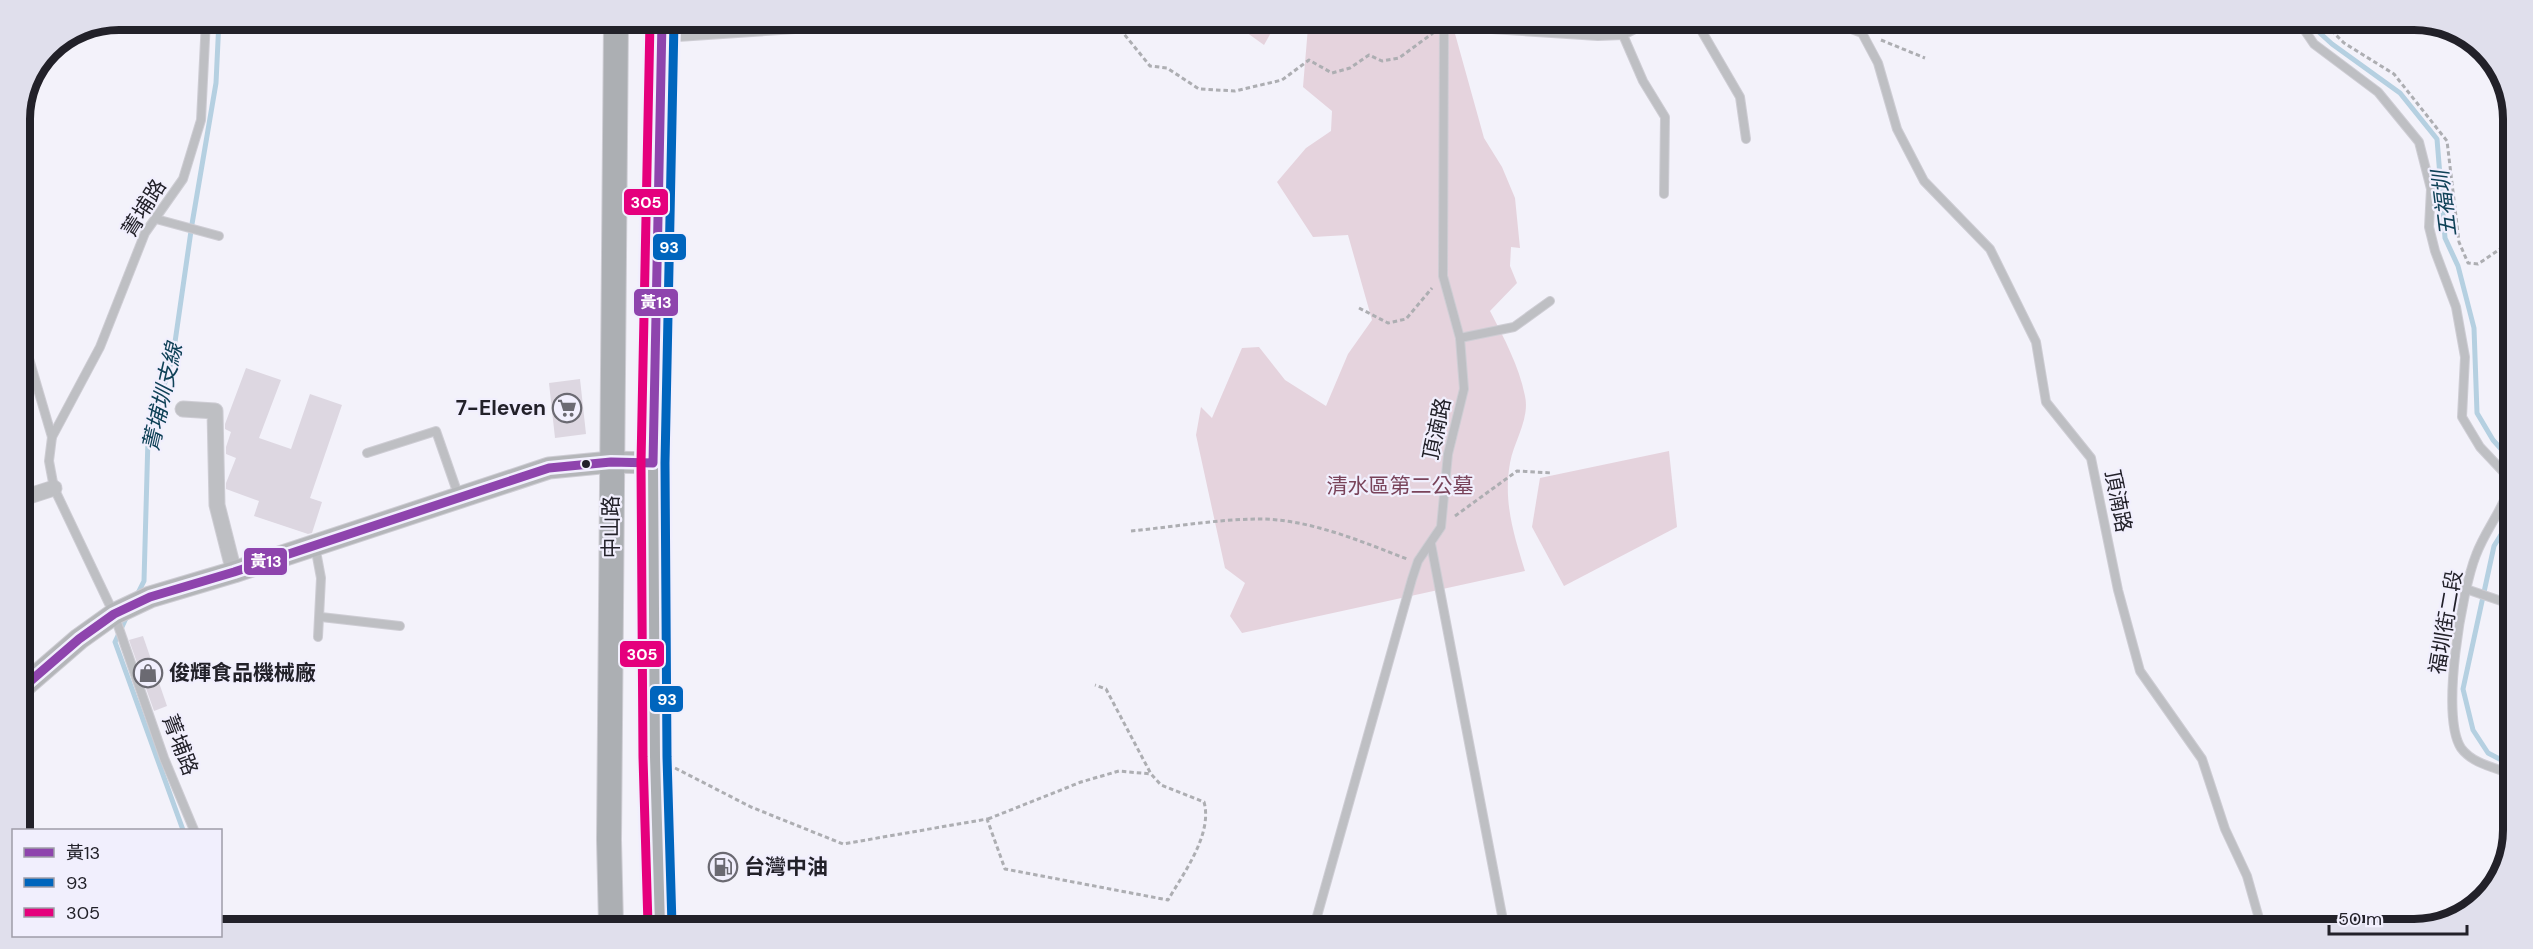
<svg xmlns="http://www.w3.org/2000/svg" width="2533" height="949" font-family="'DM Sans','Noto Sans TC',sans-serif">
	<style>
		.green { fill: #e5d3dd }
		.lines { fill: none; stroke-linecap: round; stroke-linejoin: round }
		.stream { stroke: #b5d0e1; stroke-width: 5 }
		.building { fill: #ddd7e1 }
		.lane-casing { stroke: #cecdd4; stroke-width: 10 }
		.street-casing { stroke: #cecdd4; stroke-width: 17 }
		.secondary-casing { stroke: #cecdd4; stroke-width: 23 }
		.primary-casing { stroke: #cecdd4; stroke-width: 26 }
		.path { stroke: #adaeb2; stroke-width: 3; stroke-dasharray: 4.5 3; stroke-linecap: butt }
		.lane { stroke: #bebfc3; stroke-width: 8 }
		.street { stroke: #bebfc3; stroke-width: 15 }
		.secondary { stroke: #b4b6b9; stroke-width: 21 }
		.primary { stroke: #acafb3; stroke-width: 24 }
		.bus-1-casing { stroke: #f1effd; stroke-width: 14 }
		.bus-2-casing { stroke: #f1effd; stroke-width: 14 }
		.bus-3-casing { stroke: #f1effd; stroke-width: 14 }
		.bus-1 { stroke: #8e44ad; stroke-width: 9 }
		.bus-2 { stroke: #0065bd; stroke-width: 9 }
		.bus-3 { stroke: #e5007d; stroke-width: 9 }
		.bus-dot { fill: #222129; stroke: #f1effd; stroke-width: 2 }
		.labels { text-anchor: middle; stroke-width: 4.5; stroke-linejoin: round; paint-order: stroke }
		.street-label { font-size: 21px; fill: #222129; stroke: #f1effd }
		.poi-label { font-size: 21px; font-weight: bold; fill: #222129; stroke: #f1effd; text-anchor: start }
		.park-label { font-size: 21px; fill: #79435a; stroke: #f1effd }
		.water-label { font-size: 22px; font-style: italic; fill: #0f4157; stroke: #f1effd }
		.rim { fill: none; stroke: #222129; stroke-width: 8 }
		.line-badge { stroke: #f1effd; stroke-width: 2 }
		.badge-label { font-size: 16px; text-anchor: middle; font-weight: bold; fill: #fff }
	</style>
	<rect width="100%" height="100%" fill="#f3f2fa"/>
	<g class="green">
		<polygon points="1232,22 1277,22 1264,45"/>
		<path d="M 1297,22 L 1452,23 L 1484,138 L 1502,167 L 1515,198 L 1520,248 L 1511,247 L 1510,266 L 1517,283 L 1490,311 C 1504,338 1519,366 1525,396 C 1530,419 1514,441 1510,463 C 1503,502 1514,535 1525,571 L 1242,633 L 1230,616 L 1245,583 L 1225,568 L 1196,435 L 1201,407 L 1212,418 L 1242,348 L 1259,347 L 1285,380 L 1326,406 L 1348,354 L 1372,320 L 1348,235 L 1313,237 L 1277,182 L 1306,148 L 1331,131 L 1332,111 L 1303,87 L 1308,27 Z"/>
		<polygon points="1669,451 1677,527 1564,586 1532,527 1540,478"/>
	</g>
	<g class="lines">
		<g class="stream">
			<polyline points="2311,25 2332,44 2400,93 2437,139 2445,238 2458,266 2474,328 2477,413 2493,440 2511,460"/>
			<polyline points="136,597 144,581 148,438 173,356 192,224 216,83 219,20"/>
			<polyline points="127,616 115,642 183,830"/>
			<polyline points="2509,764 2488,753 2473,730 2463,689 2494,546 2510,520"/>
		</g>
	</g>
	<g class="building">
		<polygon points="246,368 281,380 259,438 291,449 310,394 342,405 310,498 322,502 312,533 308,534 254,516 259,501 226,489 226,483 236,458 226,454 226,447 231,432 225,429 225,424"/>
		<polygon points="580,379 586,434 555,438 549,383"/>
		<polygon points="143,636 167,706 154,711 129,640"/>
	</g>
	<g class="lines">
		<g class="lane-casing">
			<g id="lane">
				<polyline points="1697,23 1740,97 1746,139"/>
				<polyline points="1836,23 1862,33 1878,63 1897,129 1924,181 1990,249 2036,342 2046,402 2091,458 2118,590 2140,671 2202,759 2225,829 2247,876 2262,929"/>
				<path d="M 2301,25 L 2314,44 L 2378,92 L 2419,142 L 2431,189 L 2429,227 L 2435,251 L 2456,307 L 2465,357 L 2462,417 L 2480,447 L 2511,480 C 2505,508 2486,528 2476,555 C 2462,590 2440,716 2461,748 C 2472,763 2492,767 2509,773"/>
				<polyline points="1445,26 1598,36 1623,35 1647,23"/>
				<polyline points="1623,35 1643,81 1665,117 1664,194"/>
				<polyline points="663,38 913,21"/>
				<polyline points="156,219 219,236"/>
				<polyline points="20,291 27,307 27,352 52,437"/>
				<polyline points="1460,338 1514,327 1550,301"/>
				<polyline points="367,453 436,431 459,497"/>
				<polyline points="1431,544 1502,915 1501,927"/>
				<polyline points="315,546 321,578 318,637"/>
				<polyline points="2466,589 2510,604"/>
				<polyline points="321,617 400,626"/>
				<polyline points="20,821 27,830"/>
				<polyline points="194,830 164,758 114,614 54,488 49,461 52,437 100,347 145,233 183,179 201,120 206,20"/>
				<polyline points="1314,927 1412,579 1418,561 1441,527 1448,454 1464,389 1460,338 1443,276 1444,23"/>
			</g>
		</g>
		<g class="street-casing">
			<g id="street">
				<polyline points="183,409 215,411 217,505 234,572"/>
				<polyline points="20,499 54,488"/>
			</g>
		</g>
		<g class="secondary-casing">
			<polyline id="secondary" points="20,690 79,639 114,614 150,597 234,572 549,468 611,462 653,463"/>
		</g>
		<g class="primary-casing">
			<g id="primary">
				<polyline points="611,925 609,840 616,21"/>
				<polyline points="660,925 655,757 653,463 662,21"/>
			</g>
		</g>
		<g class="path">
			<polyline points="2326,25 2344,43 2394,74 2447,141 2459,242 2468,263 2478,264 2512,241"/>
			<polyline points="1120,29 1150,66 1167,68 1199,89 1235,91 1282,80 1309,60 1332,73 1350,68 1369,55 1382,61 1399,58 1433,33"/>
			<polyline points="1881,40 1925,58"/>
			<polyline points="2441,201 2454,201"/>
			<polyline points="1359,308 1388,323 1406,319 1432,288"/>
			<polyline points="1455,516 1517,471 1552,473"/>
			<path d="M 1131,531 C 1173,527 1218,519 1260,519 C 1309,519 1363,542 1407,559"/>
			<path d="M 675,768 L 751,807 L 843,844 L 987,819 L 1005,869 L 1168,900 C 1183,874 1213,834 1204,802 L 1161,785 L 1151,774 L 1106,689 L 1095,685"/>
			<polyline points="988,819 1081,782 1119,771 1151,774"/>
		</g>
		<use href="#lane" class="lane"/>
		<use href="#street" class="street"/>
		<use href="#secondary" class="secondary"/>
		<use href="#primary" class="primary"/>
		<g class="bus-1-casing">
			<polyline id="bus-1" points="20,690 79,639 114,614 150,597 234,572 549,468 611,462 653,463 662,21"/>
		</g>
		<g class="bus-2-casing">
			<polyline id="bus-2" points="672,925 667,757 665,463 674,21"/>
		</g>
		<g class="bus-3-casing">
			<polyline id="bus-3" points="648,925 643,757 641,463 650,21"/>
		</g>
		<use href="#bus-1" class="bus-1"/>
		<use href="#bus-2" class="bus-2"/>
		<use href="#bus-3" class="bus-3"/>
	</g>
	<defs>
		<g id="supermarket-ring" transform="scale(1.5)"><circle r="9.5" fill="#f1effd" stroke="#6b6a72" stroke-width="1.5"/><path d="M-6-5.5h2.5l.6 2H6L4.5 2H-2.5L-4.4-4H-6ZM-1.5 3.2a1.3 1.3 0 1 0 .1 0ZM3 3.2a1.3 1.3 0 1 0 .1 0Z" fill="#6b6a72"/></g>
		<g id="shop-ring" transform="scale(1.5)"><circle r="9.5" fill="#f1effd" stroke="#6b6a72" stroke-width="1.5"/><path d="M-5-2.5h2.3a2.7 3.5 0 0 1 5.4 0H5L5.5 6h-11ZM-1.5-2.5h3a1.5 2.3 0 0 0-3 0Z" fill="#6b6a72"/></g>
		<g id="fuel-ring" transform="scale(1.5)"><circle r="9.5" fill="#f1effd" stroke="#6b6a72" stroke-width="1.5"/><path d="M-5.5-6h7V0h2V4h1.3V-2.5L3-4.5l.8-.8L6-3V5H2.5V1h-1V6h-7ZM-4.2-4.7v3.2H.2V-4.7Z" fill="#6b6a72"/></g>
	</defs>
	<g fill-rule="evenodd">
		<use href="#supermarket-ring" x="567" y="408"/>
		<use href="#shop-ring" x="148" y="673"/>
		<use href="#fuel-ring" x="723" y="867"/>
	</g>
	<circle class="bus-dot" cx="586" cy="464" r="5"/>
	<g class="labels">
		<g class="street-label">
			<text transform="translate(144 208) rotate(-58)" y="7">菁埔路</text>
			<text transform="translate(1437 429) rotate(-78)" y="7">頂湳路</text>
			<text transform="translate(2118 501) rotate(79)" y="7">頂湳路</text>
			<text transform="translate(611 527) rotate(-90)" y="7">中山路</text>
			<text transform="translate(2446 622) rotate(-80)" y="7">福圳街二段</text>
			<text transform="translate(180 745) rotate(69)" y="7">菁埔路</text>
		</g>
		<g class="poi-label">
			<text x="546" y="415" text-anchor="end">7-Eleven</text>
			<text x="169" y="680">俊輝食品機械廠</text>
			<text x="744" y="874">台灣中油</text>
		</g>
		<g class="park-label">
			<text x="1400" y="493">清水區第二公墓</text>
		</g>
		<g class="water-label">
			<text transform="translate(2444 204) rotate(-97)" y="8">五福圳</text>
			<text transform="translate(162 397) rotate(-77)" y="8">菁埔圳支線</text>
		</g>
	</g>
	<path d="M0 0H2533V949H0ZM119 30H2414A89 89 0 0 1 2503 119V830A89 89 0 0 1 2414 919H119A89 89 0 0 1 30 830V119A89 89 0 0 1 119 30Z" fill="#e0dfec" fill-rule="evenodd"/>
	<path class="rim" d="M119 30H2414A89 89 0 0 1 2503 119V830A89 89 0 0 1 2414 919H119A89 89 0 0 1 30 830V119A89 89 0 0 1 119 30Z"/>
	<g class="line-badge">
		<rect x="623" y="188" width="46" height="28" rx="6" fill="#e5007d"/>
		<rect x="652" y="233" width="35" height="28" rx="6" fill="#0065bd"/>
		<rect x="633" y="288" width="46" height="29" rx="6" fill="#8e44ad"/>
		<rect x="243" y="547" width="45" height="29" rx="6" fill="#8e44ad"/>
		<rect x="619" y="640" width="46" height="28" rx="6" fill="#e5007d"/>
		<rect x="649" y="685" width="35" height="28" rx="6" fill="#0065bd"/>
	</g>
	<g class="badge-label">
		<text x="646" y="208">305</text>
		<text x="669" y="253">93</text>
		<text x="656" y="308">黃13</text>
		<text x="266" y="567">黃13</text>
		<text x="642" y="660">305</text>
		<text x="667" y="705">93</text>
	</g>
	<rect x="12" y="829" width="210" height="108" fill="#f1effd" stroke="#9e9da8" stroke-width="1.5"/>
	<rect x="24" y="848" width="30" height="9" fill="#8e44ad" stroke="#9e9da8" stroke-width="1.5"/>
	<text x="66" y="859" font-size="18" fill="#222129">黃13</text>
	<rect x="24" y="878" width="30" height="9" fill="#0065bd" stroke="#9e9da8" stroke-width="1.5"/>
	<text x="66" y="889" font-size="18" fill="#222129">93</text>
	<rect x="24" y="908" width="30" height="9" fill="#e5007d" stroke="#9e9da8" stroke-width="1.5"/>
	<text x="66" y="919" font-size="18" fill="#222129">305</text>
	<path d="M2329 925v9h138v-9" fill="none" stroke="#222129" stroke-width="3"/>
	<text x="2338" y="925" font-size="18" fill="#222129" stroke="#f1effd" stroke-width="4.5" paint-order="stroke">50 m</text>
</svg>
